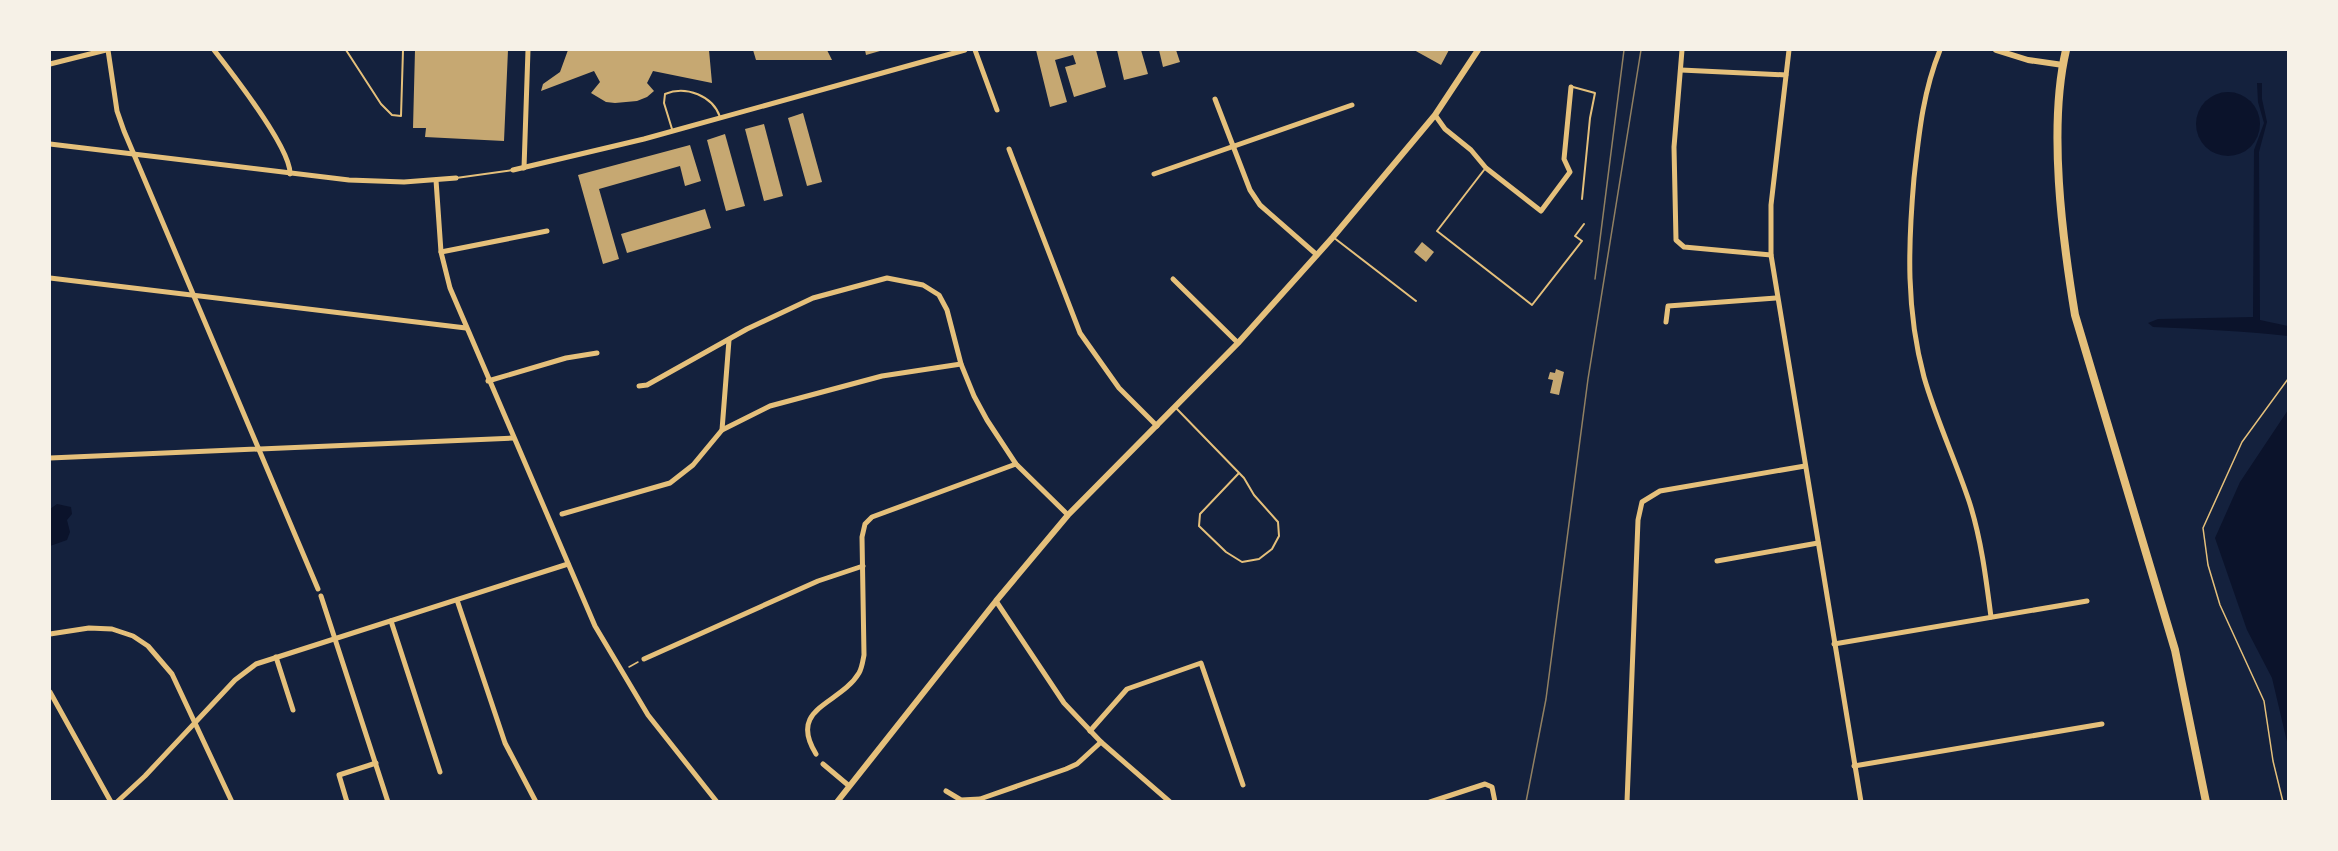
<svg xmlns="http://www.w3.org/2000/svg" width="2338" height="851" font-family="Quicksand,sans-serif">
	<style>
		.water { fill: #0b132b }
		.building { fill: #c6a872 }
		.lines { fill: none; stroke-linecap: round; stroke-linejoin: round }
		.path { stroke: #e5c07b; stroke-width: 1.5 }
		.service { stroke: #e5c07b; stroke-width: 2 }
		.minor { stroke: #e5c07b; stroke-width: 5 }
		.tertiary { stroke: #e5c07b; stroke-width: 6 }
		.primary { stroke: #e5c07b; stroke-width: 8 }
		.tram { stroke: #918062; stroke-width: 1.5 }
	</style>
	<rect width="100%" height="100%" fill="#14213d"/>
	<g class="water">
		<path d="M 2257,83 L 2262,83 L 2262,99 L 2267,122 L 2259,152 L 2260,320 L 2288,326 L 2288,336 C 2243,331 2199,329 2153,327 L 2148,323 L 2158,319 L 2253,317 L 2254,150 L 2264,123 L 2258,102 Z"/>
		<circle cx="2228" cy="124" r="32"/>
		<polygon points="2288,410 2288,746 2272,678 2247,630 2215,538 2240,482"/>
		<polygon points="57,504 71,507 72,514 67,520 70,532 67,540 50,546 50,509"/>
	</g>
	<g class="building">
		<polygon points="415,50 508,50 504,141 425,137 426,128 413,128"/>
		<polygon points="568,50 709,50 712,83 653,71 647,83 654,91 647,97 637,101 615,103 606,102 591,93 600,82 594,71 541,91 543,84 560,72"/>
		<polygon points="753,50 827,50 832,60 756,60"/>
		<polygon points="865,50 879,50 880,51 866,55"/>
		<polygon points="1036,50 1096,50 1106,87 1074,97 1065,67 1076,64 1073,55 1055,60 1067,102 1050,107"/>
		<polygon points="1117,50 1141,50 1148,74 1124,80"/>
		<polygon points="1159,50 1176,50 1180,62 1163,67"/>
		<polygon points="1414,50 1449,50 1441,65"/>
		<polygon points="803,113 822,182 807,186 788,118"/>
		<polygon points="764,124 783,196 764,201 745,129"/>
		<polygon points="725,134 745,206 726,211 707,140"/>
		<polygon points="690,145 701,181 685,186 680,166 599,189 619,259 603,264 578,175"/>
		<polygon points="705,209 711,228 627,253 621,234"/>
		<polygon points="1422,242 1434,252 1426,262 1414,252"/>
		<polygon points="1556,369 1564,372 1559,395 1550,393 1553,380 1548,379 1550,372 1555,373"/>
	</g>
	<g class="lines">
		<g class="path">
			<polyline points="629,667 638,662"/>
			<polyline points="2283,802 2273,761 2264,701 2220,605 2208,565 2203,528 2242,442 2288,379"/>
		</g>
		<g class="service">
			<polyline points="346,50 381,104 392,115 401,116 403,50"/>
			<polyline points="1573,87 1595,93 1590,118 1582,199"/>
			<path d="M 672,129 L 664,103 L 665,94 C 686,85 713,96 720,117"/>
			<polyline points="1484,170 1437,231 1532,305 1582,241 1575,236 1584,224"/>
			<polyline points="456,178 513,170"/>
			<polyline points="1333,237 1416,301"/>
			<polyline points="1175,407 1244,478 1254,495 1278,522 1279,536 1272,549 1259,559 1242,562 1226,552 1199,526 1200,514 1239,473"/>
		</g>
		<g class="minor">
			<polyline points="108,50 117,111 124,131 318,589"/>
			<path d="M 214,50 C 232,73 291,149 290,174"/>
			<polyline points="975,50 997,110"/>
			<polyline points="1682,50 1674,147 1676,240 1684,247 1771,255"/>
			<polyline points="1789,50 1771,205 1771,255 1861,802"/>
			<path d="M 1940,50 C 1923,92 1919,133 1914,178 C 1908,247 1906,310 1924,377 C 1936,419 1955,459 1969,501 C 1981,538 1986,578 1991,617"/>
			<polyline points="50,64 106,50"/>
			<polyline points="1681,70 1786,75"/>
			<polyline points="1215,99 1250,190 1260,205 1317,255"/>
			<polyline points="1435,115 1445,129 1471,150 1486,168 1541,211 1570,172 1564,159 1571,87"/>
			<polyline points="50,144 349,180 404,182 456,178"/>
			<polyline points="1009,149 1080,333 1119,388 1157,426"/>
			<polyline points="524,168 528,50"/>
			<polyline points="513,170 644,139 965,50"/>
			<polyline points="1154,174 1352,105"/>
			<polyline points="436,180 441,252 450,288 595,626 648,715 717,802"/>
			<polyline points="441,252 547,231"/>
			<polyline points="50,278 466,328"/>
			<polyline points="1173,279 1238,343"/>
			<polyline points="1666,322 1668,306 1776,298"/>
			<polyline points="488,381 566,358 597,353"/>
			<polyline points="639,386 647,385 747,329 813,298 887,278 923,285 939,295 947,310 961,364 974,396 987,420 1016,464 1068,515"/>
			<polyline points="722,430 729,340"/>
			<polyline points="50,458 513,438"/>
			<polyline points="562,514 670,483 693,465 722,430 770,406 882,376 961,364"/>
			<polyline points="1717,561 1818,543"/>
			<polyline points="321,596 388,802"/>
			<polyline points="457,600 505,743 536,802"/>
			<polyline points="996,601 1064,703 1101,742 1170,802"/>
			<polyline points="391,621 440,772"/>
			<polyline points="50,634 89,628 112,629 133,636 148,646 172,674 232,802"/>
			<polyline points="1834,644 2087,601"/>
			<polyline points="276,657 293,710"/>
			<polyline points="644,659 818,581 863,566"/>
			<polyline points="50,692 111,802"/>
			<polyline points="1090,731 1127,689 1201,663 1243,785"/>
			<path d="M 816,754 C 787,707 840,705 859,673 C 862,668 863,660 864,655 L 862,537 L 865,524 L 872,517 L 1016,464"/>
			<polyline points="823,764 848,785"/>
			<polyline points="1854,766 2102,724"/>
			<polyline points="946,791 961,800 980,799 1066,769 1077,764 1101,742"/>
			<polyline points="117,802 145,776 235,680 256,664 568,564"/>
			<polyline points="347,802 339,775 376,763"/>
			<polyline points="1430,802 1485,784 1492,787 1495,802"/>
			<polyline points="1627,802 1638,520 1642,502 1660,491 1805,466"/>
		</g>
		<g class="tertiary">
			<polyline points="1996,50 2028,60 2063,65"/>
			<polyline points="837,802 996,601 1068,515 1238,343 1333,237 1435,115 1478,50"/>
		</g>
		<path class="primary" d="M 2066,50 C 2048,127 2062,236 2075,315 L 2175,650 L 2206,802"/>
		<g class="tram">
			<polyline points="1595,279 1624,50"/>
			<polyline points="1526,802 1546,699 1588,379 1641,50"/>
		</g>
	</g>
	<rect width="2338" height="851" fill="none" stroke="#f6f1e7" stroke-width="102"/>
</svg>
